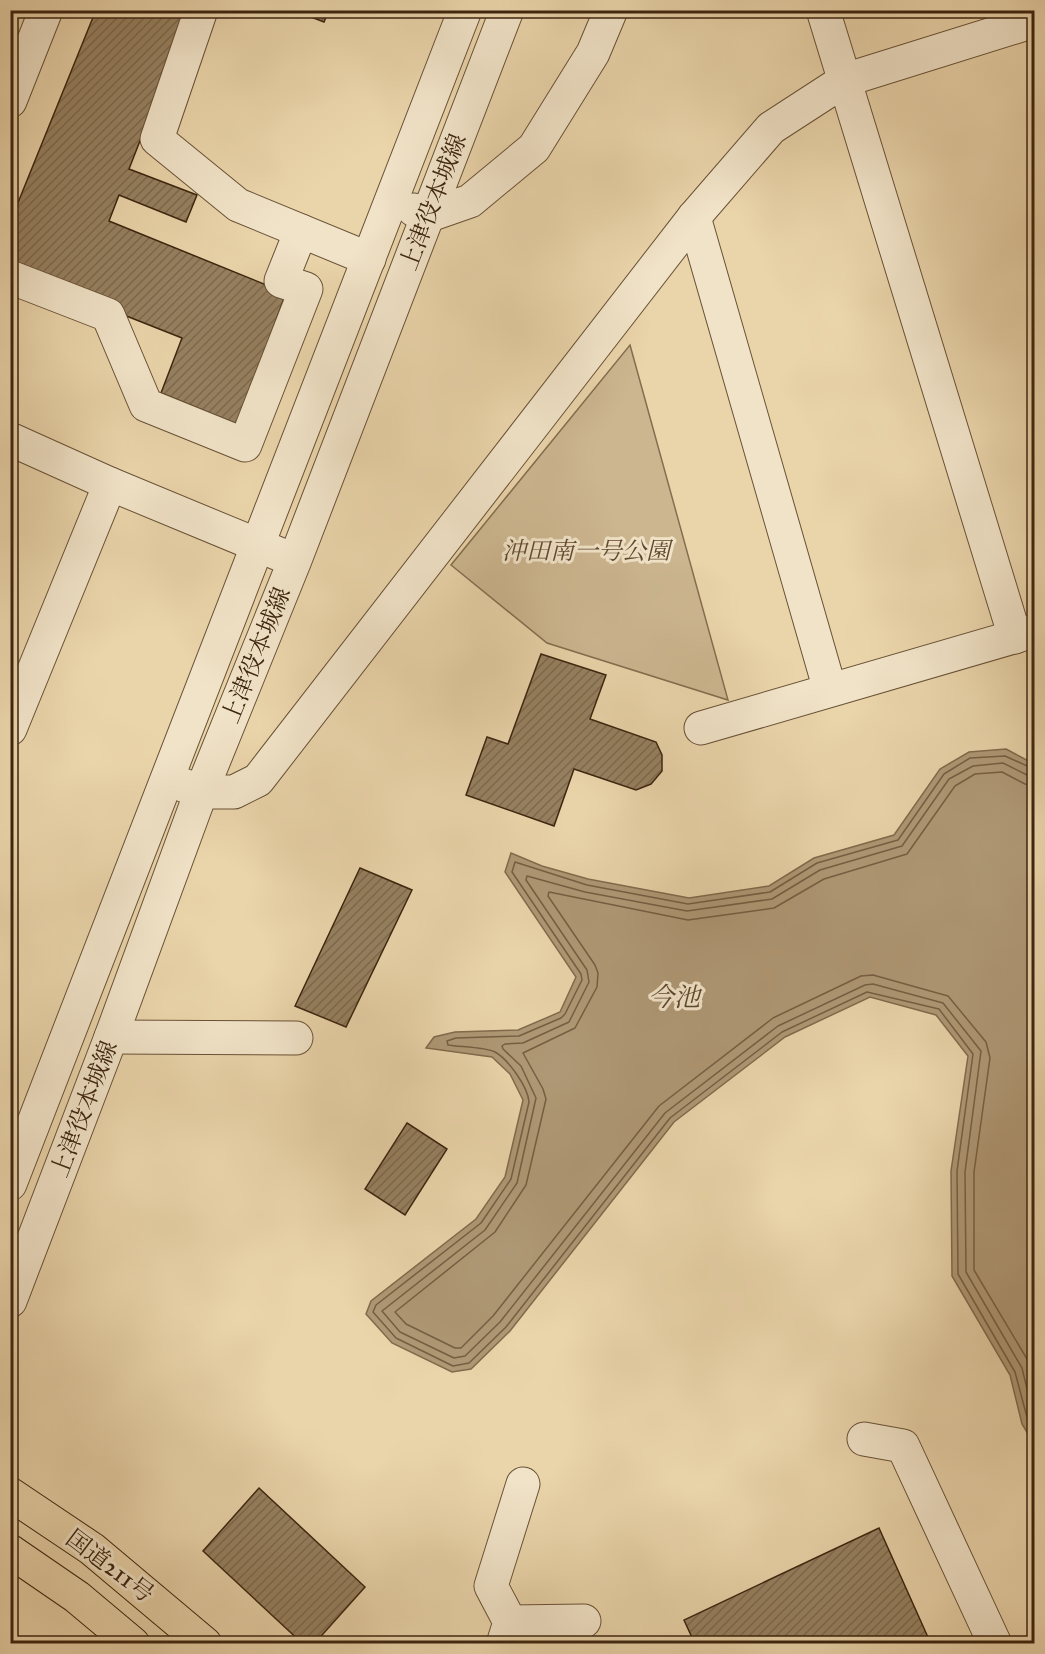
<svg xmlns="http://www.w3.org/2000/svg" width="1045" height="1654" font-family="'IM FELL Great Primer','Noto Serif JP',serif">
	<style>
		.green { fill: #ccb690; stroke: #846e50; stroke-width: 1.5 }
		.water { fill: #af9875; stroke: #816a4c; stroke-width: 1.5 }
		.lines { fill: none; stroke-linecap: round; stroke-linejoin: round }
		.shore { stroke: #765e42; stroke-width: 1.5 }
		.building { fill: url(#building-hatch); stroke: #3c250f; stroke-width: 1.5 }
		.minor-casing { stroke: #685136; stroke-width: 35 }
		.highway-casing { stroke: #3c250f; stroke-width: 35 }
		.minor { stroke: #f1e3c8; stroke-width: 33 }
		.highway { stroke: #ead4aa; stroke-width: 33 }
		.labels { text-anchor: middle; stroke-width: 6; stroke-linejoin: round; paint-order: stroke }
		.street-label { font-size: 24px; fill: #3c250f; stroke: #f1e3c8 }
		.park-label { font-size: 24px; font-style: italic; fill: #60492f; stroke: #f1e3c8 }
		.water-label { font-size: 26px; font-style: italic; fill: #5e482e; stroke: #f1e3c8 }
	</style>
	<defs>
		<pattern id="building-hatch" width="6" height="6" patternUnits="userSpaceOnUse" patternTransform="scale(1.5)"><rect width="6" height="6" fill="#968060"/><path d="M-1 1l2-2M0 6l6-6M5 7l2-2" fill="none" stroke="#7c694e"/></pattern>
	</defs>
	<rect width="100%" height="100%" fill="#ead4aa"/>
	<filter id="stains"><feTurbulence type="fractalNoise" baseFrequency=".00333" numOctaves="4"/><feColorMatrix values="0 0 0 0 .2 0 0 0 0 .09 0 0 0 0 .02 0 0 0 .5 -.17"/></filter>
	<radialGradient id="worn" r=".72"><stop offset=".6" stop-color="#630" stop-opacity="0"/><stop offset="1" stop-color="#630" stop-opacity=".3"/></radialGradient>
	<polygon class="green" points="630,345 728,700 547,643 451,565"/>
	<polygon class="water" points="1006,749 1034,764 1034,1444 1022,1424 1010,1375 952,1276 951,1171 968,1056 936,1015 870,997 785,1037 674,1122 510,1331 471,1369 452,1372 392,1343 366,1314 371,1301 476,1219 505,1177 523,1100 510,1074 492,1057 426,1048 434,1037 455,1032 518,1030 560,1012 576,977 505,872 511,853 542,866 588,879 689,898 769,886 814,858 894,835 940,769 969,752"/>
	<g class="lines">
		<g class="shore">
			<path d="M 1034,769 L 1005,756 L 970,758 L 944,774 L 898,840 L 817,863 L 770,892 L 688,904 L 587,885 L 515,862 L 512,872 L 581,974 L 582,980 L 565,1014 L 561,1018 L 519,1036 L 456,1038 L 447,1041 L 448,1045 C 460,1047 485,1047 495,1052 C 508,1059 528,1087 529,1102 L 511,1179 L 481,1223 L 376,1305 L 373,1312 L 396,1338 L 453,1366 L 469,1363 L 506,1327 L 670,1118 L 782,1032 L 867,992 L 939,1009 L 973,1054 L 957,1171 L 958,1274 L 1015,1372 L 1028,1421 L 1034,1432"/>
			<polyline points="1034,776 1027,775 1003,763 973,766 949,779 902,846 820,870 772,899 687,911 585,892 527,876 526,880 587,970 589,982 569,1022 523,1043 505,1044 502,1046 503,1049 521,1066 536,1098 517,1183 485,1230 382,1311 400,1332 454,1358 465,1356 500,1322 665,1113 778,1026 865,985 873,984 943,1003 981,1051 965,1172 966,1272 1022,1368 1034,1418"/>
			<polyline points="1034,785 1025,784 1002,772 975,774 955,786 907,854 824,879 774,908 688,920 549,892 548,896 595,965 598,973 597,987 575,1028 523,1053 543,1089 546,1099 526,1185 495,1232 395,1312 406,1324 455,1348 461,1348 493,1316 659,1106 773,1018 861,976 873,975 948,996 986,1042 990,1058 974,1172 974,1270 1030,1364 1034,1380"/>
		</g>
	</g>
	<g class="building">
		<polygon points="96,10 191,10 129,169 197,195 186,222 119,195 109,221 286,293 268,342 241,426 161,393 182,338 10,270 10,208 15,210"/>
		<polygon points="293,10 329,10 324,22"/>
		<polygon points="541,654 606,675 590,719 656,742 662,755 662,771 651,784 636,790 574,769 554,826 466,795 487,737 508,744"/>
		<polygon points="360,868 412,890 346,1027 295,1006"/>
		<polygon points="407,1123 447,1149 405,1215 365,1189"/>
		<polygon points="259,1488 365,1587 314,1644 303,1644 203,1551"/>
		<polygon points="879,1528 931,1644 695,1644 684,1620"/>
	</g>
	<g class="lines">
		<g class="minor-casing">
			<g id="minor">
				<polyline points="201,10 157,139 238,205 369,259"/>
				<polyline points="823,10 1015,637"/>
				<polyline points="10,101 46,10"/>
				<polyline points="414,210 427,216 470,201 534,148 593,53 611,10"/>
				<polyline points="694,217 830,690"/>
				<polyline points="10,277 108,315 146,405 245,445 306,289 281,281 301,231"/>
				<polyline points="10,439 110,484 279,554"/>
				<polyline points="701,728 1034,631"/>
				<polyline points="10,729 110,484"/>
				<polyline points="183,785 201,792 234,792 258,780 694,217 771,128 845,80 1034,21"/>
				<polyline points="111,1037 296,1038"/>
				<polyline points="10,1184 465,10"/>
				<polyline points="10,1301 111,1037 201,792 295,560 507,10"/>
				<polyline points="864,1439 903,1446 995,1644"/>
				<polyline points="510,1622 584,1621"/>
				<polyline points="503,1644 510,1622 491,1586 523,1484"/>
			</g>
		</g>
		<g class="highway-casing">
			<g id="highway">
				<polyline points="10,1494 92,1549 205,1644"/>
				<polyline points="10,1551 77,1597 133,1644"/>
			</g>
		</g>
		<use href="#minor" class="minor"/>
		<use href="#highway" class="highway"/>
	</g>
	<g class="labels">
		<g class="street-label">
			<text transform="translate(433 202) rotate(-69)" y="8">上津役本城線</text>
			<text transform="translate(256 655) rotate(-68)" y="8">上津役本城線</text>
			<text transform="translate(84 1109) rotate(-69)" y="8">上津役本城線</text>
			<text transform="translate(110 1566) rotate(37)" y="8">国道211号</text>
		</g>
		<g class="park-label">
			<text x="586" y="559">沖田南一号公園</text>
		</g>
		<g class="water-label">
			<text x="674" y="1006">今池</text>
		</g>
	</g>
	<rect width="1045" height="1654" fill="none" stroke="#ead4aa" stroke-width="36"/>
	<rect x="12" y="12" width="1021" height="1630" fill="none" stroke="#3c250f" stroke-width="3"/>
	<rect x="18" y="18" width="1009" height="1618" fill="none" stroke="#3c250f" stroke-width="1.5"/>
	<rect width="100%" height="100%" filter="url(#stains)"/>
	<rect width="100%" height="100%" fill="url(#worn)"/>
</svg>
